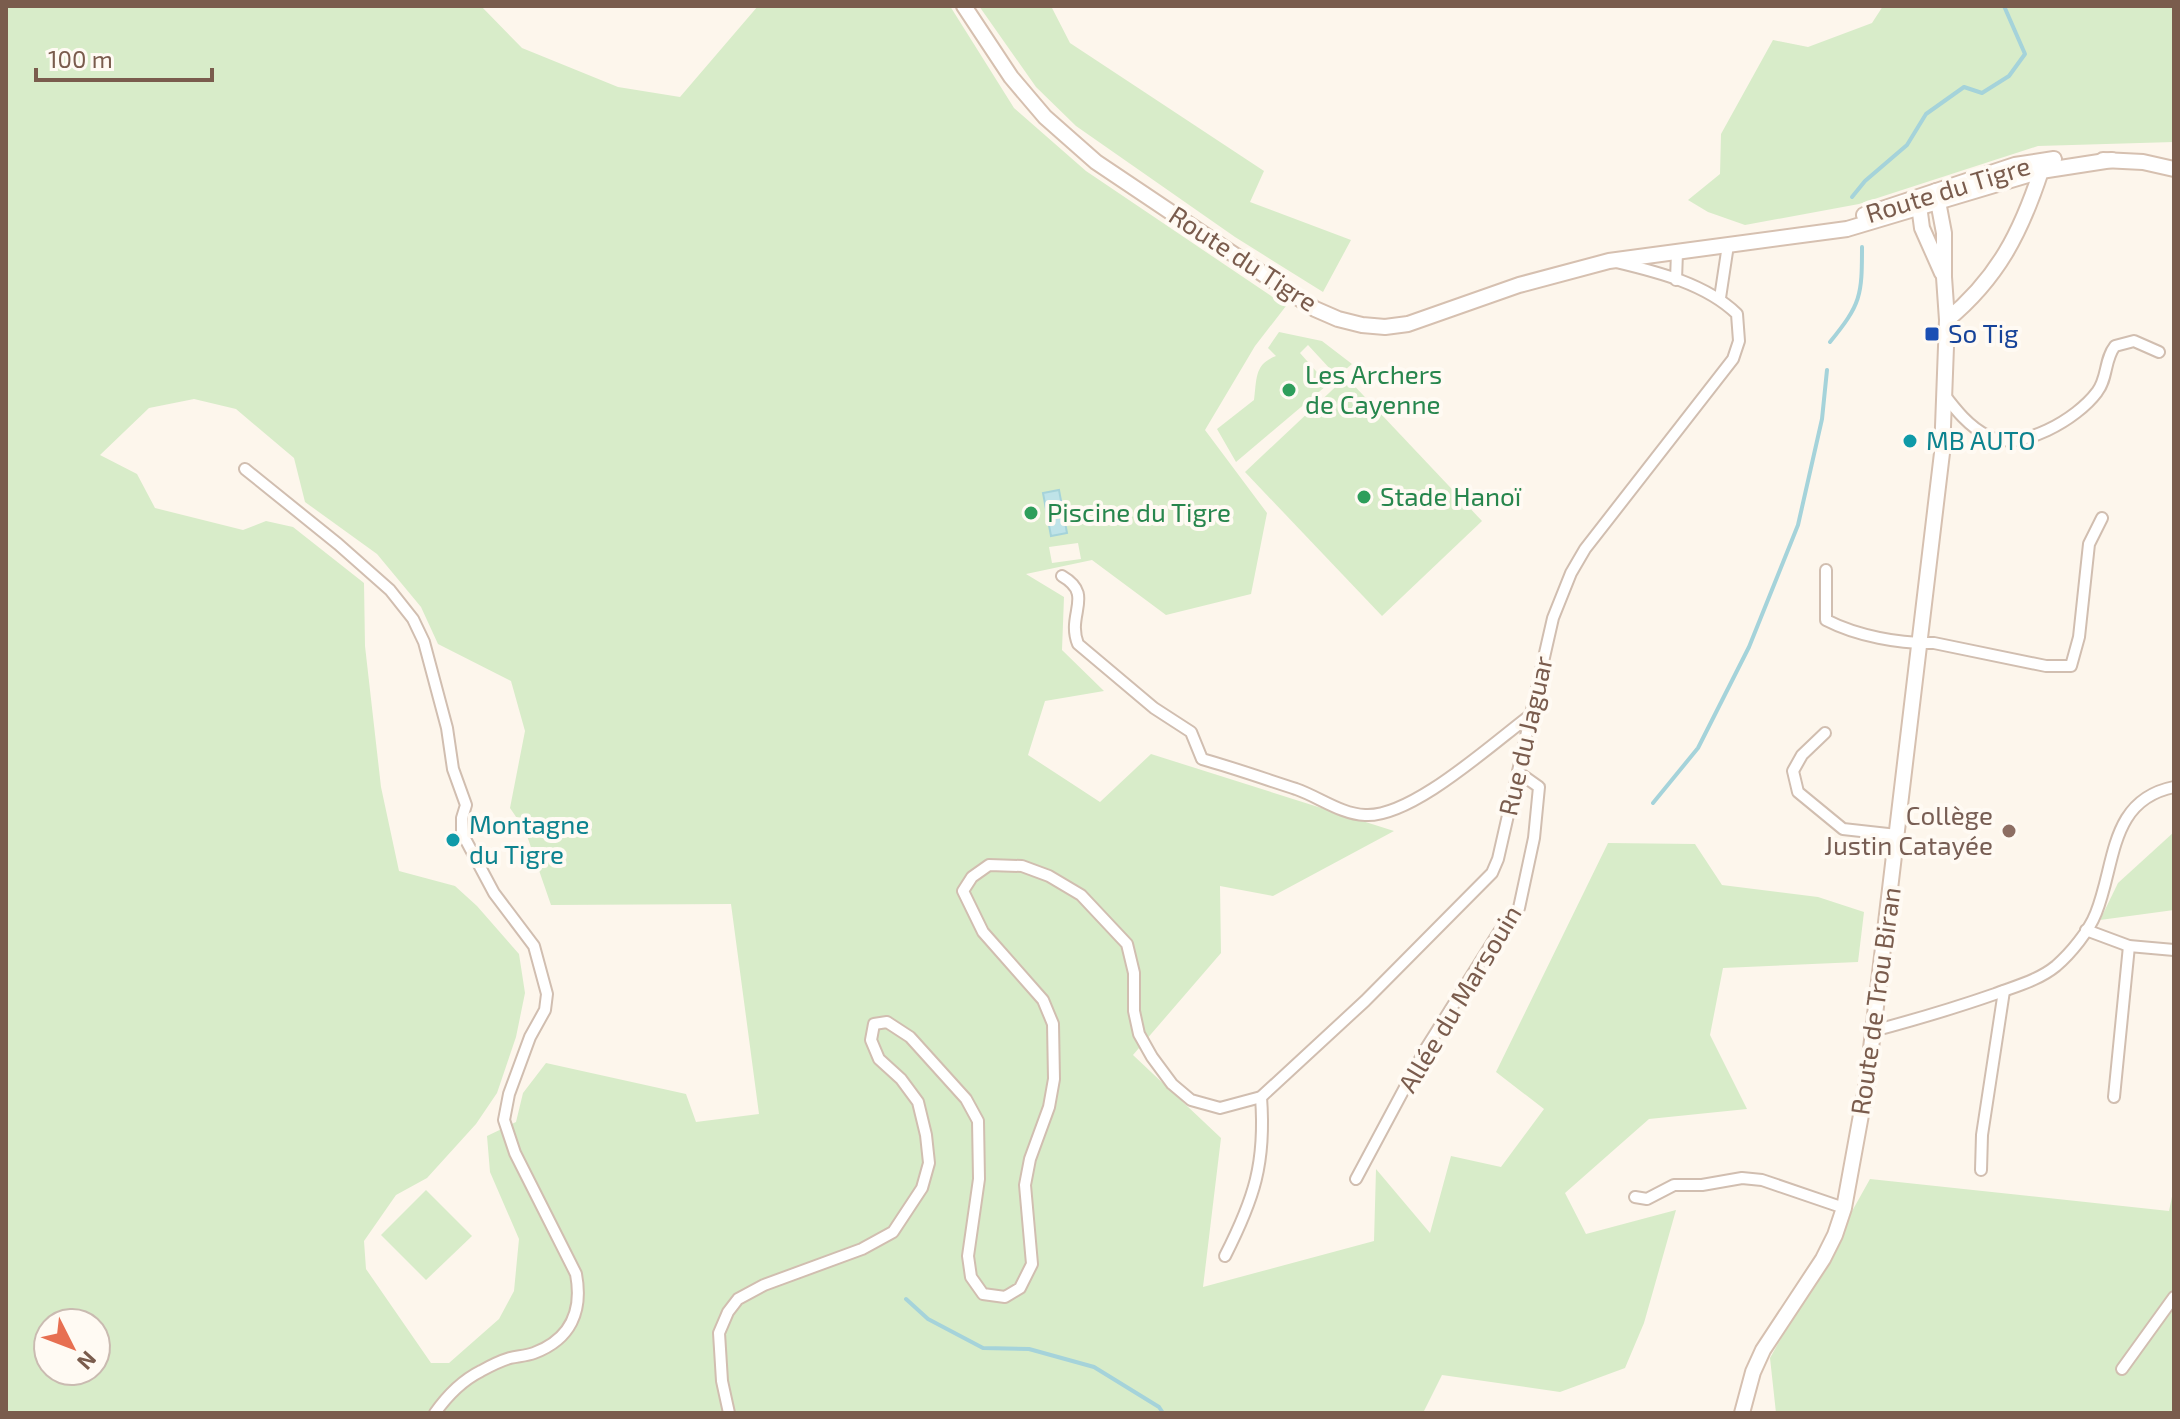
<svg xmlns="http://www.w3.org/2000/svg" width="2180" height="1419" font-family="'Exo 2',sans-serif">
	<style>
		.green { fill: #d8ecc9; fill-rule: evenodd }
		.water { fill: #bfe3e8; stroke: #a5d3da; stroke-width: 2 }
		.lines { fill: none; stroke-linecap: round; stroke-linejoin: round }
		.stream { stroke: #a5d3da; stroke-width: 4 }
		.minor-casing { stroke: #d1beb0; stroke-width: 14 }
		.secondary-casing { stroke: #d6c0b0; stroke-width: 18 }
		.minor { stroke: #fff; stroke-width: 10 }
		.secondary { stroke: #fff; stroke-width: 14 }
		.transit-dot { fill: #1a4fb4; stroke: #fffaf3; stroke-width: 3 }
		.leisure-dot { fill: #2e9e5b; stroke: #fffaf3; stroke-width: 3 }
		.culture-dot { fill: #0f9aa8; stroke: #fffaf3; stroke-width: 3 }
		.education-dot { fill: #8d6e63; stroke: #fffaf3; stroke-width: 3 }
		.labels { text-anchor: middle; stroke-width: 8; stroke-linejoin: round; paint-order: stroke }
		.street-label { font-size: 26px; fill: #7a5c4d; stroke: #fffaf3 }
		.transit-label { font-size: 26px; fill: #164399; stroke: #fffaf3; text-anchor: start }
		.leisure-label { font-size: 26px; fill: #27864d; stroke: #fffaf3; text-anchor: start }
		.culture-label { font-size: 26px; fill: #0d838f; stroke: #fffaf3; text-anchor: start }
		.education-label { font-size: 26px; fill: #785e54; stroke: #fffaf3; text-anchor: end }
	</style>
	<rect width="100%" height="100%" fill="#fdf6ec"/>
	<g class="green">
		<path d="M 6,6 L 481,6 L 522,48 L 618,87 L 680,97 L 758,6 L 950,6 L 1014,108 L 1086,171 L 1286,306 L 1255,346 L 1205,430 L 1267,513 L 1251,594 L 1166,615 L 1092,560 L 1026,574 L 1064,597 L 1062,650 L 1104,691 L 1045,701 L 1028,755 L 1100,802 L 1151,754 L 1394,831 L 1273,896 L 1220,886 L 1221,953 L 1133,1055 L 1221,1138 L 1203,1287 L 1374,1241 L 1376,1169 L 1430,1233 L 1451,1156 L 1501,1167 L 1544,1109 L 1496,1072 L 1608,843 L 1695,844 L 1722,885 L 1818,897 L 1864,912 L 1858,962 L 1723,968 L 1710,1035 L 1747,1109 L 1649,1119 L 1565,1193 L 1586,1234 L 1676,1210 L 1644,1323 L 1625,1368 L 1560,1392 L 1442,1375 L 1423,1413 L 6,1413 ZM 194,399 L 236,409 L 294,458 L 305,502 L 377,554 L 421,607 L 438,644 L 511,681 L 525,731 L 510,808 L 525,830 L 551,905 L 731,904 L 759,1114 L 696,1122 L 686,1094 L 546,1063 L 523,1093 L 516,1122 L 487,1136 L 490,1172 L 519,1239 L 514,1291 L 499,1319 L 449,1363 L 431,1363 L 366,1269 L 364,1241 L 396,1195 L 427,1178 L 476,1124 L 497,1093 L 516,1037 L 525,993 L 519,954 L 477,906 L 455,886 L 399,871 L 381,787 L 365,646 L 364,583 L 293,527 L 266,521 L 243,530 L 155,508 L 137,474 L 100,455 L 149,408 ZM 1059,490 L 1067,532 L 1052,536 L 1044,493 ZM 1078,543 L 1081,559 L 1052,563 L 1049,547 ZM 48,1323 L 96,1323 L 96,1371 L 48,1371 Z"/>
		<polygon points="979,6 1051,6 1070,43 1264,171 1250,202 1351,240 1323,292 1235,237 1076,126 1036,87"/>
		<polygon points="1883,6 2174,6 2174,142 2038,146 1859,204 1745,225 1708,212 1688,200 1720,174 1721,134 1773,40 1808,47 1872,23"/>
		<path d="M 1279,332 L 1322,341 L 1352,364 L 1236,462 L 1217,429 L 1254,400 C 1257,379 1254,364 1276,356 L 1268,348 ZM 1308,345 L 1332,371 L 1323,379 L 1300,353 Z"/>
		<polygon points="1346,377 1482,521 1382,616 1245,472"/>
		<polygon points="2174,832 2174,910 2100,920 2118,883"/>
		<polygon points="1870,1179 2169,1211 2174,1187 2174,1413 1776,1413 1770,1358"/>
		<polygon points="426,1190 472,1236 426,1280 381,1235"/>
	</g>
	<polygon class="water" points="1059,490 1067,533 1051,536 1043,493"/>
	<g class="lines">
		<g class="stream">
			<polyline points="1852,197 1865,181 1907,145 1926,114 1964,87 1982,93 2009,76 2025,54 2004,6"/>
			<path d="M 1830,342 C 1861,304 1862,296 1862,247"/>
			<polyline points="1653,803 1698,748 1749,647 1798,525 1822,419 1827,370"/>
			<polyline points="906,1299 928,1319 983,1348 1029,1349 1094,1367 1159,1407 1163,1413"/>
		</g>
		<g class="minor-casing">
			<g id="minor">
				<polyline points="1676,280 1677,252"/>
				<polyline points="1720,298 1728,245"/>
				<path d="M 1943,393 C 1955,409 1969,427 1988,436 C 2021,452 2077,419 2097,392 C 2108,378 2104,360 2115,346 L 2134,341 L 2159,352"/>
				<path d="M 245,469 L 338,544 L 390,590 L 413,619 L 424,642 L 447,728 L 453,769 L 466,805 L 462,818 L 462,833 L 494,893 L 534,946 L 547,994 L 545,1010 L 530,1037 L 509,1094 L 504,1120 L 515,1153 L 576,1274 C 583,1311 571,1339 534,1353 C 526,1356 518,1356 510,1358 C 500,1361 490,1366 481,1371 C 463,1380 447,1396 435,1413"/>
				<path d="M 1826,570 L 1826,620 C 1857,636 1900,644 1934,643 L 2046,666 L 2071,666 L 2079,637 L 2089,544 L 2102,518"/>
				<path d="M 1062,576 C 1095,595 1066,614 1078,644 L 1154,708 L 1191,732 L 1202,759 C 1234,768 1265,779 1296,789 C 1319,797 1341,814 1365,815 C 1412,818 1494,742 1532,714"/>
				<polyline points="1825,733 1802,755 1793,771 1798,792 1843,829 1897,835"/>
				<polyline points="2086,930 2129,946 2174,950"/>
				<path d="M 1873,1031 C 1914,1020 1955,1008 1995,994 C 2016,986 2039,980 2056,966 C 2071,953 2089,931 2096,913 C 2116,863 2109,800 2174,787"/>
				<polyline points="2114,1097 2129,946"/>
				<polyline points="1981,1170 1982,1135 2004,991"/>
				<polyline points="1356,1179 1425,1050 1499,932 1519,908 1534,838 1539,787 1518,772"/>
				<polyline points="1635,1197 1647,1199 1674,1185 1702,1185 1742,1178 1762,1180 1844,1208"/>
				<path d="M 1225,1256 C 1254,1199 1266,1163 1261,1097"/>
				<polyline points="2122,1369 2174,1297"/>
				<path d="M 729,1413 L 722,1381 L 719,1333 L 728,1312 L 738,1299 L 764,1285 L 862,1249 L 893,1232 L 922,1188 L 929,1163 L 926,1135 L 918,1102 L 901,1079 L 879,1059 L 871,1040 L 874,1024 L 887,1022 L 910,1037 L 966,1099 L 978,1121 L 979,1179 L 968,1256 L 971,1277 L 983,1294 L 1005,1297 L 1020,1288 L 1032,1264 L 1025,1185 L 1030,1159 L 1049,1107 L 1054,1079 L 1053,1024 L 1043,1000 L 983,932 L 963,891 L 972,877 L 989,865 L 1022,866 L 1049,876 L 1081,895 L 1127,944 L 1134,973 L 1134,1011 L 1139,1034 L 1152,1057 L 1172,1084 L 1191,1100 L 1220,1108 L 1261,1097 L 1365,1001 L 1492,873 L 1498,859 L 1553,618 L 1571,573 L 1585,549 L 1733,359 L 1739,341 L 1737,314 C 1706,284 1658,272 1616,262"/>
			</g>
		</g>
		<g class="secondary-casing">
			<g id="secondary">
				<polyline points="964,6 1011,77 1045,117 1096,162 1315,309 1338,319 1362,325 1385,327 1408,324 1519,285 1609,261 1847,229 2041,171 2112,160"/>
				<polyline points="2103,160 2143,162 2174,169"/>
				<polyline points="1918,198 1922,228 1942,273"/>
				<polyline points="1864,215 2015,165 2054,159"/>
				<path d="M 1947,320 C 1998,278 2021,232 2041,171"/>
				<polyline points="1742,1413 1753,1372 1763,1350 1823,1259 1835,1235 1844,1208 1867,1082 1942,453 1947,320 1944,277 1944,233 1936,191"/>
			</g>
		</g>
		<use href="#minor" class="minor"/>
		<use href="#secondary" class="secondary"/>
	</g>
	<rect class="transit-dot" x="1924" y="326" width="16" height="16" rx="4"/>
	<g class="leisure-dot">
		<circle cx="1289" cy="390" r="8"/>
		<circle cx="1364" cy="497" r="8"/>
		<circle cx="1031" cy="513" r="8"/>
	</g>
	<g class="culture-dot">
		<circle cx="1910" cy="441" r="8"/>
		<circle cx="453" cy="840" r="8"/>
	</g>
	<circle class="education-dot" cx="2009" cy="831" r="8"/>
	<g class="labels">
		<g class="street-label">
			<text transform="translate(1948 190) rotate(-17)" y="9">Route du Tigre</text>
			<text transform="translate(1243 259) rotate(33)" y="9">Route du Tigre</text>
			<text transform="translate(1526 736) rotate(-77)" y="9">Rue du Jaguar</text>
			<text transform="translate(1460 999) rotate(-59)" y="9">Allée du Marsouin</text>
			<text transform="translate(1876 1001) rotate(-82)" y="9">Route de Trou Biran</text>
		</g>
		<g class="transit-label">
			<text x="1948" y="343">So Tig</text>
		</g>
		<g class="leisure-label">
			<text x="1305" y="384">Les Archers<tspan x="1305" dy="30">de Cayenne</tspan></text>
			<text x="1380" y="506">Stade Hanoï</text>
			<text x="1047" y="522">Piscine du Tigre</text>
		</g>
		<g class="culture-label">
			<text x="1926" y="450">MB AUTO</text>
			<text x="469" y="834">Montagne<tspan x="469" dy="30">du Tigre</tspan></text>
		</g>
		<g class="education-label">
			<text x="1993" y="825">Collège<tspan x="1993" dy="30">Justin Catayée</tspan></text>
		</g>
	</g>
	<rect width="2180" height="1419" fill="none" stroke="#7a5c4d" stroke-width="16"/>
	<g transform="translate(72 1347) rotate(132)"><circle r="38" fill="#fffaf3" stroke="#cabbb1" stroke-width="2"/>
	<path d="M0-6L14 30L0 20L-14 30Z" fill="#e76f51"/>
	<text y="-12" font-size="22" font-weight="bold" text-anchor="middle" fill="#7a5c4d">N</text>
	</g>
	<path d="M36 68v12h176v-12" fill="none" stroke="#7a5c4d" stroke-width="4"/>
	<text x="48" y="68" font-size="24" fill="#7a5c4d" stroke="#fffaf3" stroke-width="6" paint-order="stroke">100 m</text>
</svg>
